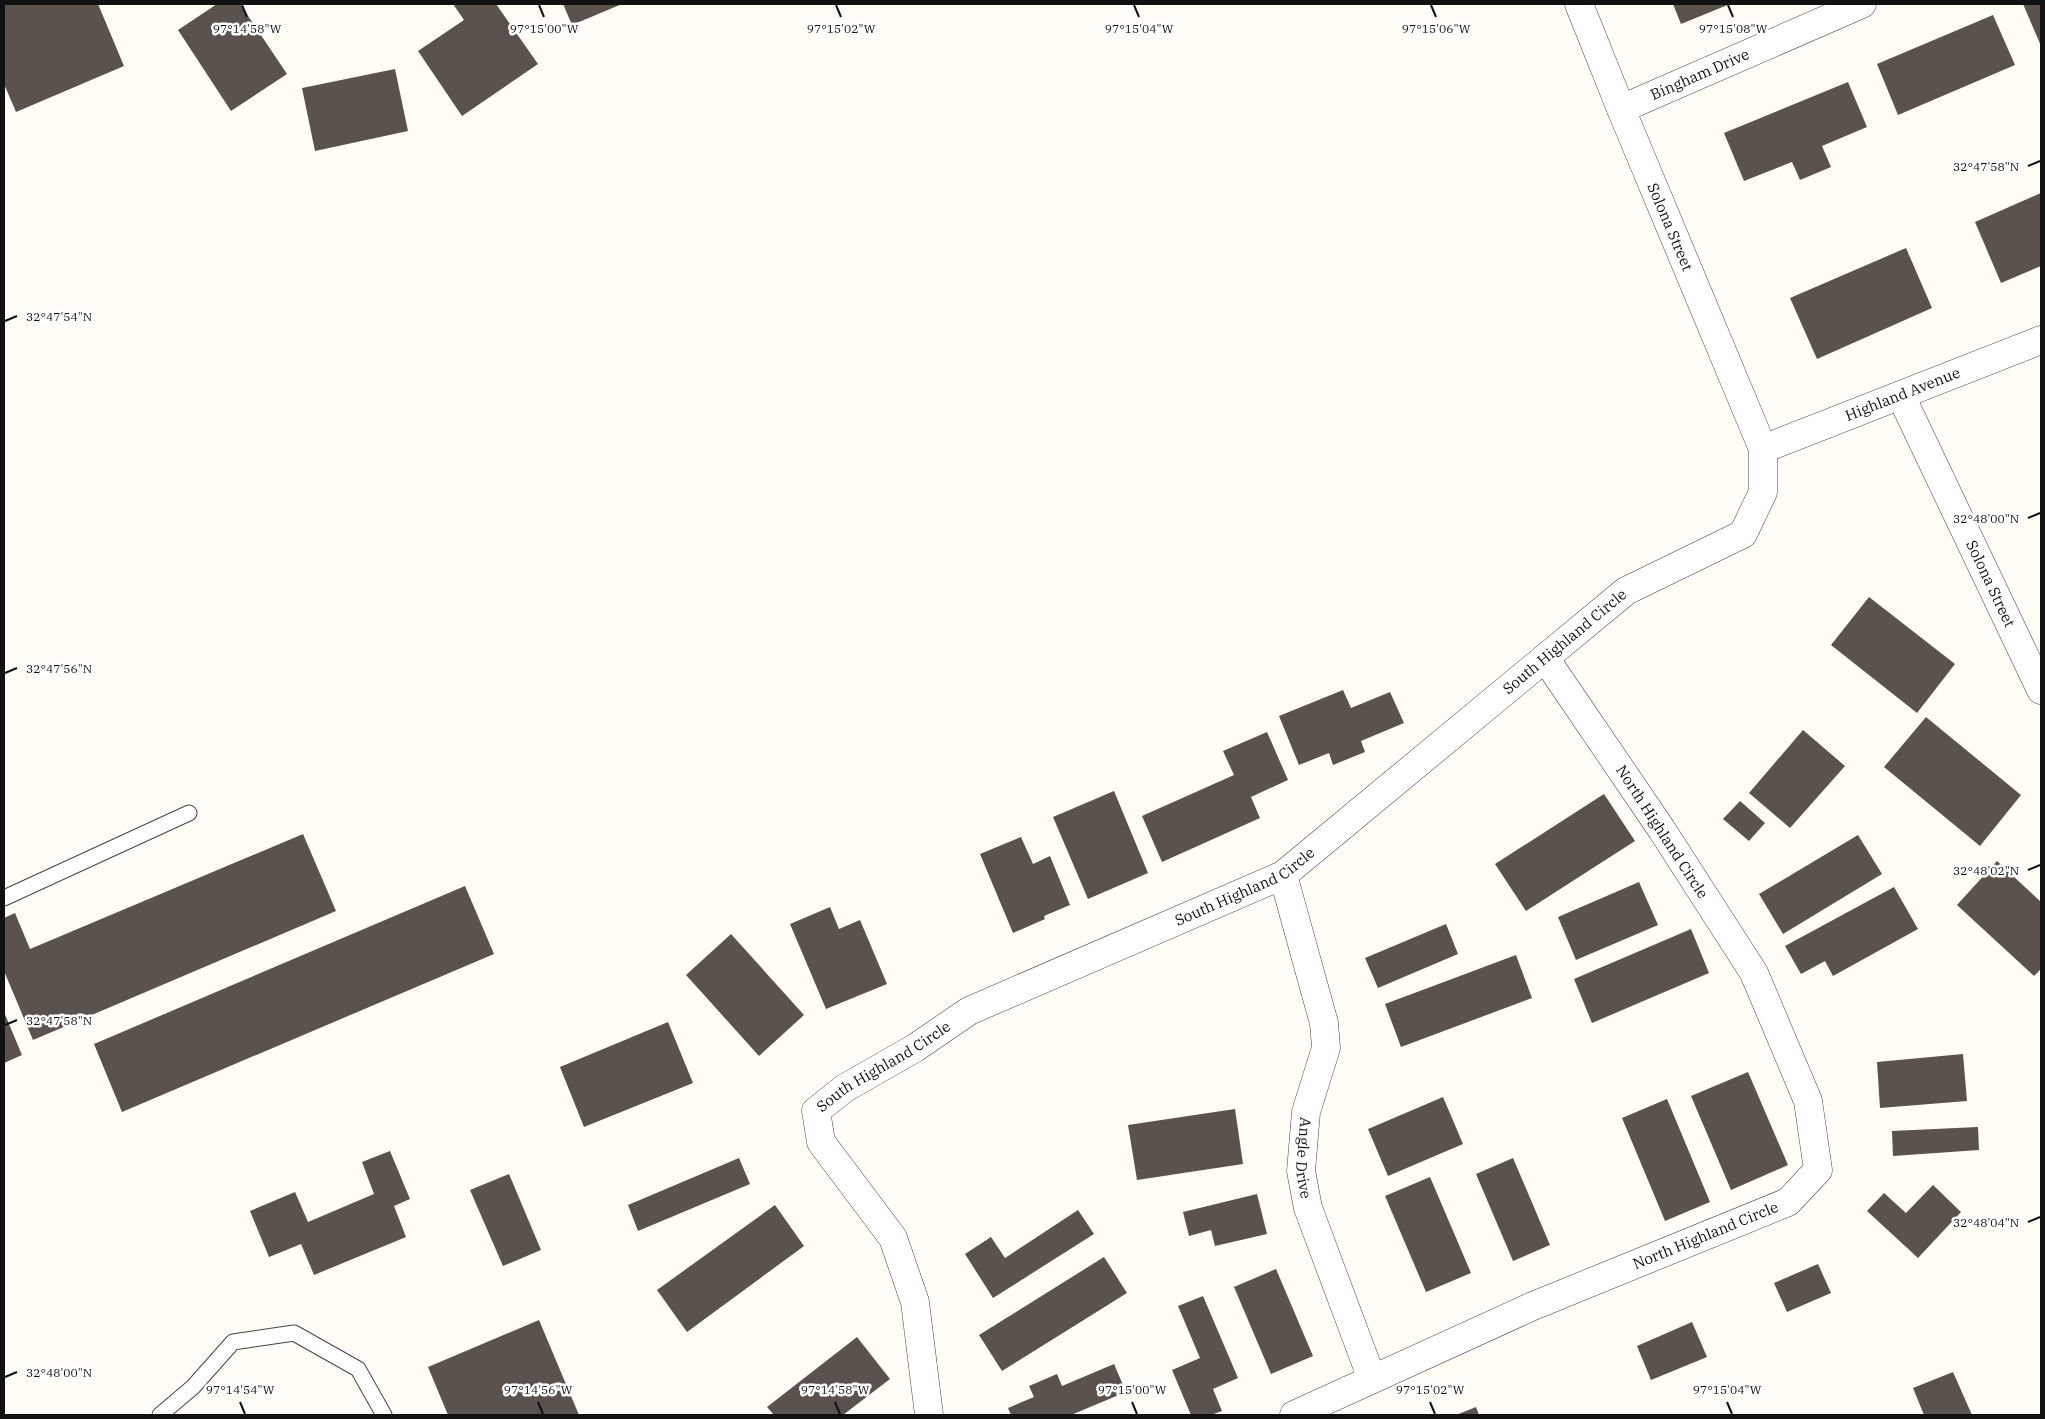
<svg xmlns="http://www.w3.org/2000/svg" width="2045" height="1419" font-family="'IBM Plex Serif',serif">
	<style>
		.building { fill: #5a524d }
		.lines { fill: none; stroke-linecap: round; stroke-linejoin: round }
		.lane-casing { stroke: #444; stroke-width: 17 }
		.street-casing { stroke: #444; stroke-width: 29 }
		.lane { stroke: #fff; stroke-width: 15 }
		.street { stroke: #fff; stroke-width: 28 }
		.ticks { fill: none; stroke: #111; stroke-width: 2 }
		.labels { text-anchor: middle; stroke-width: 5; stroke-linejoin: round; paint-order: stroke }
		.street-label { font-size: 15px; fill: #111; stroke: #fff }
		.ticks-label { font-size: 12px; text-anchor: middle; fill: #111; stroke: #fff; stroke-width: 5; stroke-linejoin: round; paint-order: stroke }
	</style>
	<rect width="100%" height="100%" fill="#fffdf5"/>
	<g class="building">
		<polygon points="4,4 98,4 124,66 16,112 4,84"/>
		<polygon points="217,4 240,4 287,74 231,111 178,30"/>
		<polygon points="453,4 496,4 538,64 462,116 418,51 464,20"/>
		<polygon points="563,4 622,4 572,25"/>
		<polygon points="1673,4 1730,4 1681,24"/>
		<polygon points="2023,4 2041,4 2041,46"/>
		<polygon points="1993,15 2015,65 1898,115 1877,64"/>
		<polygon points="395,69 408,131 315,151 302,88"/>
		<polygon points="1848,82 1867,127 1822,146 1831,167 1800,180 1792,162 1744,181 1724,133"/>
		<polygon points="2041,193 2041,266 2001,283 1975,222"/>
		<polygon points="1906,248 1932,308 1817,359 1790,298"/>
		<polygon points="1869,597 1955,664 1917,713 1831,645"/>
		<polygon points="1343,690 1351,708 1390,692 1404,723 1361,741 1365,752 1333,765 1329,753 1299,765 1279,716"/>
		<polygon points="1926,717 2021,795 1980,846 1884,767"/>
		<polygon points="1803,730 1845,766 1790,828 1749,793"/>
		<polygon points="1267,732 1288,780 1251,797 1260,818 1162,862 1142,816 1234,775 1223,751"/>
		<polygon points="1114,791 1148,873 1088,899 1053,817"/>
		<polygon points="1604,794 1635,841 1526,911 1495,864"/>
		<polygon points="1740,801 1765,823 1749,841 1723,819"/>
		<polygon points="303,834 336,911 33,1040 4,971 4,918 15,913 30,949"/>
		<polygon points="1858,835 1882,874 1783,934 1759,894"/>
		<polygon points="1021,837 1033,864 1050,856 1070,905 1044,916 1045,919 1013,933 980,854"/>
		<polygon points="1997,861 2041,902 2041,969 2034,976 1957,905"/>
		<polygon points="1639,882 1658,925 1576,960 1558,917"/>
		<polygon points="465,886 494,954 122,1112 94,1044"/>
		<polygon points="1894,887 1918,929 1833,976 1825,961 1801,974 1785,946"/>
		<polygon points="830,907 839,929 860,920 887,984 826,1009 790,924"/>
		<polygon points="1446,924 1458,954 1378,988 1365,958"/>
		<polygon points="1691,929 1709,973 1592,1023 1574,979"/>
		<polygon points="731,934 804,1015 759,1056 686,975"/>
		<polygon points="1516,955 1532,998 1401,1047 1385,1004"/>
		<polygon points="4,1012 22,1055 4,1063"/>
		<polygon points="668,1022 693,1083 584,1127 560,1067"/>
		<polygon points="1963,1054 1967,1101 1880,1108 1877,1062"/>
		<polygon points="1748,1072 1788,1165 1731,1190 1691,1096"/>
		<polygon points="1443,1097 1463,1144 1388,1176 1368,1129"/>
		<polygon points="1667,1099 1710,1202 1665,1221 1622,1118"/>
		<polygon points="1235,1109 1243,1164 1137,1180 1128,1125"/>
		<polygon points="1978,1127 1979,1150 1893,1156 1892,1131"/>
		<polygon points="390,1151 410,1199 394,1206 406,1237 314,1275 301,1244 269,1257 250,1211 295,1192 308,1222 374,1194 362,1162"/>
		<polygon points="739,1158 750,1184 638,1231 628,1205"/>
		<polygon points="1513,1158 1550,1245 1513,1261 1476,1174"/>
		<polygon points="509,1174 541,1250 503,1266 470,1190"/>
		<polygon points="1430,1177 1471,1273 1426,1292 1385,1196"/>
		<polygon points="1933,1185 1961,1212 1918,1258 1867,1211 1884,1193 1906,1213"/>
		<polygon points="1257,1194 1267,1234 1215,1246 1211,1230 1189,1236 1183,1212"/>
		<polygon points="775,1205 804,1246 687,1332 657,1290"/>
		<polygon points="1078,1210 1094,1234 993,1298 965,1254 991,1237 1005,1258"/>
		<polygon points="1104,1257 1127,1293 1002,1371 979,1335"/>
		<polygon points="1818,1264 1831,1293 1787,1312 1774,1283"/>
		<polygon points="1276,1269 1313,1356 1271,1374 1234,1287"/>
		<polygon points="1203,1296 1238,1378 1213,1389 1222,1411 1211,1415 1191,1415 1172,1370 1200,1358 1178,1306"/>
		<polygon points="539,1320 579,1415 448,1415 428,1367"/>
		<polygon points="1692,1322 1707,1357 1651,1380 1637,1346"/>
		<polygon points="857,1337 890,1379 843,1415 774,1415 767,1407"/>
		<polygon points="1114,1364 1126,1392 1071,1415 1011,1415 1008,1408 1034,1397 1029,1386 1057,1374 1062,1386"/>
		<polygon points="1953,1372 1972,1415 1924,1415 1913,1388"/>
		<polygon points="1476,1407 1479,1415 1456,1415"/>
	</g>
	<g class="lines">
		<g class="lane-casing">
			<g id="lane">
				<polyline points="4,898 189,813"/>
				<polyline points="160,1415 193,1387 233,1342 294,1333 358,1369 384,1415"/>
			</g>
		</g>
		<g class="street-casing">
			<g id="street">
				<path id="s1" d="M 1621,109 L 1862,4"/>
				<path id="s2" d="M 1901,396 L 2041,690"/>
				<path id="s3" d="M 1763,449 L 2041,340"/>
				<path id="s4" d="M 1283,875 L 1324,1023 L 1326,1048 L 1306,1112 L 1301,1171 L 1308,1208 L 1372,1379"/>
				<path id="s5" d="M 929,1415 L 915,1302 L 893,1238 L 821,1142 L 816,1111 L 845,1088 L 915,1048 L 969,1011 L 1283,875 L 1626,591 L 1743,534 L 1763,492 L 1763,449 L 1621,109 L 1579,4"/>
				<path id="s6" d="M 1294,1415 L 1533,1306 L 1788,1202 L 1818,1170 L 1808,1101 L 1754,973 L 1662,830 L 1545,658"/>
			</g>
		</g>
		<use href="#lane" class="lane"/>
		<use href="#street" class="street"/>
	</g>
	<path class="ticks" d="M 242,5 L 247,17M 539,5 L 544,17M 836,5 L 841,17M 1134,5 L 1139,17M 1431,5 L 1436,17M 1728,5 L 1733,17M 2028,166 L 2040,161M 5,321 L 17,316M 2028,518 L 2040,513M 5,673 L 17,668M 2028,870 L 2040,865M 5,1025 L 17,1020M 2028,1222 L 2040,1217M 5,1377 L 17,1372M 240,1402 L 245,1414M 538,1402 L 543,1414M 835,1402 L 840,1414M 1132,1402 L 1137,1414M 1430,1402 L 1435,1414M 1727,1402 L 1732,1414"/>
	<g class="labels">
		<g class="street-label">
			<text dy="5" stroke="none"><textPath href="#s1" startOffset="86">Bingham Drive</textPath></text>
			<text transform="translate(1670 227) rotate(67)" y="5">Solona Street</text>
			<text dy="5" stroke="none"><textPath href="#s3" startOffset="150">Highland Avenue</textPath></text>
			<text dy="5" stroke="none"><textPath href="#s2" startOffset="208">Solona Street</textPath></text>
			<text dy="5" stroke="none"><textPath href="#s5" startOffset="1224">South Highland Circle</textPath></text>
			<text transform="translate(1662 832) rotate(57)" y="5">North Highland Circle</text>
			<text dy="5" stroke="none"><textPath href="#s5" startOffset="819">South Highland Circle</textPath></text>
			<text dy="5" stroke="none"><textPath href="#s5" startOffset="414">South Highland Circle</textPath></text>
			<text dy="5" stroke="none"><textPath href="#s4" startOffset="292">Angle Drive</textPath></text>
			<text dy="5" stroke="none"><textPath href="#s6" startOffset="449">North Highland Circle</textPath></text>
		</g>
	</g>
	<g class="ticks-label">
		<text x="247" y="33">97°14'58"W</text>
		<text x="544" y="33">97°15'00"W</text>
		<text x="841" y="33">97°15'02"W</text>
		<text x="1139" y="33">97°15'04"W</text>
		<text x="1436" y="33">97°15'06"W</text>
		<text x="1733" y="33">97°15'08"W</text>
		<text x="1986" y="171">32°47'58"N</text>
		<text x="59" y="321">32°47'54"N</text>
		<text x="1986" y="523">32°48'00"N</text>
		<text x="59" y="673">32°47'56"N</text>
		<text x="1986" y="875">32°48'02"N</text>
		<text x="59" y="1025">32°47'58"N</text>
		<text x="1986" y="1227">32°48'04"N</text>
		<text x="59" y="1377">32°48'00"N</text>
		<text x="240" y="1394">97°14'54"W</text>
		<text x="538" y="1394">97°14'56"W</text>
		<text x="835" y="1394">97°14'58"W</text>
		<text x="1132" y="1394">97°15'00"W</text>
		<text x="1430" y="1394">97°15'02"W</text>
		<text x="1727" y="1394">97°15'04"W</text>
	</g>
	<rect width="2045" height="1419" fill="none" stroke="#111111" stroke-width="10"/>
</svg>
